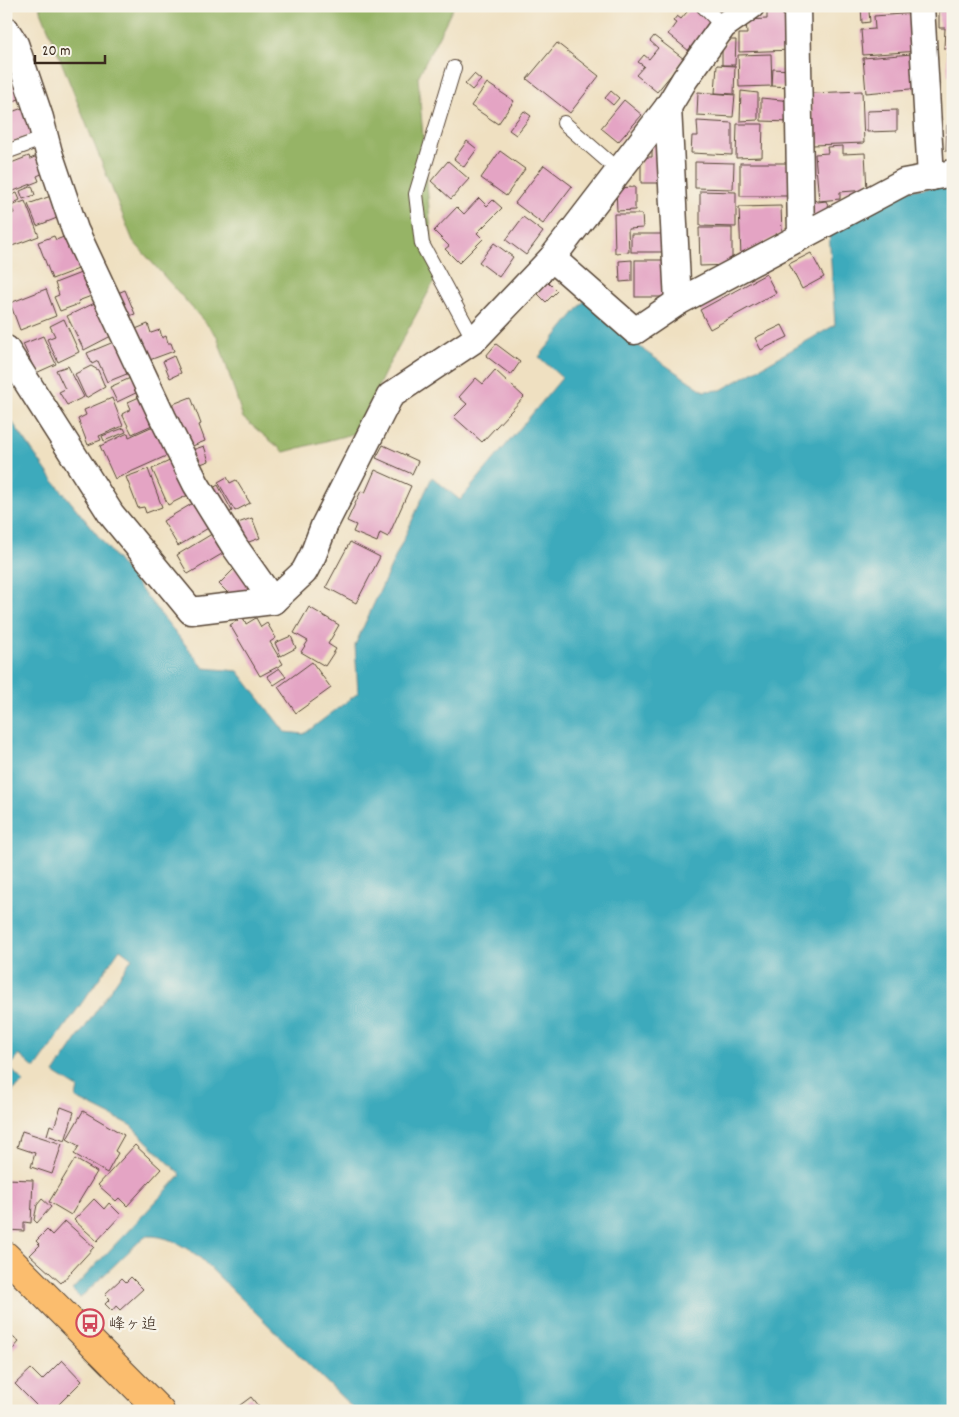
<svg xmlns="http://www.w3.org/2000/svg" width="959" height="1417" font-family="Dekko,'Klee One',sans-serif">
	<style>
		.forest { fill: #96b466; stroke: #686f42 }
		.water { fill: #3eaabc; stroke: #3c6a6d }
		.building { fill: #e4a4c4 }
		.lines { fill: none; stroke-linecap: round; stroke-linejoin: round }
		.lane-casing { stroke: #564536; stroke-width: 16 }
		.street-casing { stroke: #564536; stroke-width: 29 }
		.highway-casing { stroke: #564536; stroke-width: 30 }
		.lane { stroke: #fff; stroke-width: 14 }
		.street { stroke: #fff; stroke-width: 26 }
		.highway { stroke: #fbbd6e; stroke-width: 28 }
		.labels { text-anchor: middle; stroke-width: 5; stroke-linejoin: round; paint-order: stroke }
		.poi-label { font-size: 16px; fill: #3b2a1e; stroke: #f7f3e8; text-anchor: start }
	</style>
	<rect width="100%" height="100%" fill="#f7f3e8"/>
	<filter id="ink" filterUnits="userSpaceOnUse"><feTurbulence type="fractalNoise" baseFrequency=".02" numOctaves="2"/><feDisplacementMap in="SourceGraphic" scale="10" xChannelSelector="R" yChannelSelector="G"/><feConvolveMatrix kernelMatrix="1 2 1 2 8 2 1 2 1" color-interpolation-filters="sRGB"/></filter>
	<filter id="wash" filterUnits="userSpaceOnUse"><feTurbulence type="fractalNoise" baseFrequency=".0096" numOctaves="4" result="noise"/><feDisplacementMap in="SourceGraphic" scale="20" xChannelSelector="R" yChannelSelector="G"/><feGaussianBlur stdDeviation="1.12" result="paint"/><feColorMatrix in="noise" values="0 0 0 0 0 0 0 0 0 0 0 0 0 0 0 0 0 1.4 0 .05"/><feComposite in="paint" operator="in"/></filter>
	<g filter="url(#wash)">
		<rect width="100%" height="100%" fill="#efe0c1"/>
		<polygon class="forest" points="39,6 454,6 418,77 435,280 387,368 356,433 284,452 243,418 217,336 133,241"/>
		<path class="water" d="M 953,184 L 953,1411 L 356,1411 L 198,1256 C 180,1244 167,1235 145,1236 L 80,1298 L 72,1290 L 181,1175 L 130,1125 L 76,1098 L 78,1088 L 54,1073 L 132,958 L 120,949 L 35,1069 L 19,1055 L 9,1067 L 24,1082 L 6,1096 L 6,413 L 50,476 L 204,668 L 238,671 L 285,732 L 304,734 L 358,693 L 355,645 L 432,477 L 460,500 L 562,378 L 539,357 L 586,299 L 646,352 L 704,391 L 721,390 L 835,325 L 829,231 L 904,191 Z"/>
		<g id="blocks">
			<g class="building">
				<polygon points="692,6 698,6 714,20 689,51 668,34 676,23 673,21 677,16 681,19"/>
				<polygon points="861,6 882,6 882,11 869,11 870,22 862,23"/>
				<polygon points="947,6 953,6 953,48 944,48 945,28 939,28 939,11 947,11"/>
				<polygon points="792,10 793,50 739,52 739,34 747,34 746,20 767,19 767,11"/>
				<polygon points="916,13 919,51 863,55 861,30 875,29 874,16"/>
				<polygon points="654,36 684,59 657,92 636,75 644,66 638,62 644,55 649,59 658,48 650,41"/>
				<polygon points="728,40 736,40 735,65 722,65 722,48"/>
				<polygon points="557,43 599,76 570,113 527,79"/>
				<polygon points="771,54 772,86 739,87 738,55"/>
				<polygon points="912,54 921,88 866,93 863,58"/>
				<polygon points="947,54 953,54 953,76 948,76"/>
				<polygon points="717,65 735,66 734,94 715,93"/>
				<polygon points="773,69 792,70 791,87 772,86"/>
				<polygon points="474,74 481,80 472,90 465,84"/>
				<polygon points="17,77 24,97 6,104 6,81"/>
				<polygon points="487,83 514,101 498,124 471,106"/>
				<polygon points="611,91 619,98 613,105 605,98"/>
				<polygon points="741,91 758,93 758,120 740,121"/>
				<polygon points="862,91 864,143 813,145 811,93"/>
				<polygon points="698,92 735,95 733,117 697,115"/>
				<polygon points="761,98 792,101 791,122 761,121"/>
				<polygon points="624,100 642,115 618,142 601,128"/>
				<polygon points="28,106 38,133 6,144 6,114"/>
				<polygon points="897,110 897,131 867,132 867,111"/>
				<polygon points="524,111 531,116 516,135 509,130"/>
				<polygon points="697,121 732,123 732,155 691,153 692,136 698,136"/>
				<polygon points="737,124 763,124 762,157 736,158"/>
				<polygon points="947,125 953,125 953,151 946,151"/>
				<polygon points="467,141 477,149 464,167 454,159"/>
				<polygon points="652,144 666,145 665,183 641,183 641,157 652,157"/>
				<polygon points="843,146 843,154 865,153 867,190 840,192 840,199 819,201 815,154 828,153 827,147"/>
				<polygon points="500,151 525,169 506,196 481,178"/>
				<polygon points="42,154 48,171 37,176 39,181 6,194 6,165 29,156 30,159"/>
				<polygon points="448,161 469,179 451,199 431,181"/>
				<polygon points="695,162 734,163 733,189 695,188"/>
				<rect x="740" y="163" width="49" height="33"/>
				<polygon points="544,165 572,186 543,224 515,203"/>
				<polygon points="32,186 35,195 23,199 20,191"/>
				<polygon points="635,187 635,210 617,211 616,188"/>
				<polygon points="700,191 736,192 736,227 700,226"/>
				<polygon points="17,193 20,200 7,206 6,197"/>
				<polygon points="54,195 62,216 37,226 28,204"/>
				<polygon points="807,196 818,202 826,201 831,211 810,222"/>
				<polygon points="479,198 487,206 493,200 502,208 477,233 483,239 459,263 445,249 449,246 434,231 457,207 464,214"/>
				<polygon points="25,201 39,236 12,246 6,232 6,216 14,213 11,206"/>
				<polygon points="781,206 782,233 741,256 739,207"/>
				<polygon points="614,214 642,214 643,228 628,229 629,252 615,253"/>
				<polygon points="523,217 543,232 526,255 506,240"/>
				<polygon points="699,228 732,228 732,265 700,266"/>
				<rect x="631" y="234" width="32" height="18"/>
				<polygon points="69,235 81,268 52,279 38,242 54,236 56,240"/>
				<polygon points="494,243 513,257 499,277 479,262"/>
				<polygon points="811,253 824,277 802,289 789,264"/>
				<polygon points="632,260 632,281 620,282 619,261"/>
				<rect x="635" y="260" width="30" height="37"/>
				<polygon points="86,271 94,295 78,301 79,304 60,311 54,297 59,295 55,283"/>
				<polygon points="766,274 776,293 710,329 700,310"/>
				<polygon points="548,282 557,291 546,302 537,293"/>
				<polygon points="46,289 56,316 20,330 10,303"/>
				<polygon points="125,290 135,314 123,318 118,293"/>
				<polygon points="97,302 113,335 84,350 67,316"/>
				<polygon points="64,319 79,352 58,362 47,339 55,336 50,326"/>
				<polygon points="148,324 151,333 160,330 162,338 166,336 168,343 171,343 174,351 144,362 133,330"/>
				<polygon points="782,325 788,337 761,350 755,338"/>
				<polygon points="43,336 56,364 36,373 23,344"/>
				<polygon points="121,339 134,371 107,382 98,361 92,364 87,353"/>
				<polygon points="496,344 520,362 511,375 486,356"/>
				<polygon points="174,356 181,373 170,378 163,361"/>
				<polygon points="68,366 84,397 67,405 59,392 65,389 56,370"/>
				<polygon points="91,366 98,370 105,387 86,398 75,374"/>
				<polygon points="495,370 524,397 482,442 454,417 467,404 459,397 476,378 483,384"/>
				<polygon points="135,376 142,390 117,402 110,387"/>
				<polygon points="146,394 159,422 132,434 122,414 131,409 128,402"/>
				<polygon points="191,397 201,424 199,425 205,441 185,449 168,406"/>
				<polygon points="112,398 123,426 99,436 101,440 88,445 78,419 86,415 84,410"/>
				<polygon points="162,422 175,452 115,479 100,446 128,433 129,437"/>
				<polygon points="124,428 126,432 104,441 102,436"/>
				<polygon points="383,445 418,461 412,474 376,458"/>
				<polygon points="204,446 209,461 195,466 189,451"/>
				<polygon points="174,459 190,494 168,505 152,469"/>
				<polygon points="148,469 162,507 146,513 144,507 138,508 126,477"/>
				<polygon points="375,470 411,486 388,537 380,533 377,542 353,532 356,525 347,521 361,491 365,493"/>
				<polygon points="227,477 230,483 236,480 250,503 235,511 218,482"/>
				<polygon points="218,485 232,511 222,517 208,491"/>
				<polygon points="200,499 215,524 178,546 163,521"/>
				<polygon points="252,518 260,538 246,543 238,523"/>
				<polygon points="220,529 232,548 188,574 177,555"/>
				<polygon points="350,542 380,557 356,603 326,587"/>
				<polygon points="237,566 257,585 246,596 234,599 219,584"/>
				<polygon points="309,607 339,625 328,644 336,649 325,666 301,652 308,641 294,633"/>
				<polygon points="243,617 246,624 256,618 261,627 267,623 276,638 270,642 283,664 260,676 230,625"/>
				<polygon points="291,636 296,648 281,656 275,643"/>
				<polygon points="312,662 331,688 296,713 278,687"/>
				<polygon points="279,668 286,677 274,685 267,676"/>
				<polygon points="61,1107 74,1112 65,1141 47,1135 50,1125 54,1127"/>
				<polygon points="83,1111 124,1135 115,1151 118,1153 107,1173 74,1154 79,1146 67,1139"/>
				<polygon points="22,1131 62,1144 52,1174 31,1167 35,1153 17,1147"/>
				<polygon points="135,1145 161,1169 127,1206 119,1198 116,1201 98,1185"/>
				<polygon points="75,1159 97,1172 71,1215 49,1202"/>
				<polygon points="6,1179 33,1180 31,1223 24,1222 24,1231 7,1230"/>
				<polygon points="42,1199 51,1207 37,1223 34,1220 37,1205"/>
				<polygon points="94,1199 104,1209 109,1203 121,1215 97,1241 74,1220"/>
				<polygon points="65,1221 94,1247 61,1283 30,1255 40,1245 36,1241 47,1230 52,1235"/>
				<polygon points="131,1277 143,1289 120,1310 116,1306 112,1311 105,1304 110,1299 105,1294 122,1278 126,1282"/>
				<polygon points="6,1332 19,1342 6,1357"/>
				<polygon points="62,1360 82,1381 52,1411 42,1411 15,1384 31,1369 42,1380"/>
				<polygon points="251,1397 262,1411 232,1411"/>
			</g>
		</g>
	</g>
	<g filter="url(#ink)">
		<use href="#blocks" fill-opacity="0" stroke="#564536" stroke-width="1"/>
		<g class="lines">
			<g class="lane-casing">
				<g id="lane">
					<polyline points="703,6 723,26"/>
					<polyline points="454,68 416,194 422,244 474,340"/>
					<polyline points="564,123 619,171"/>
					<polyline points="6,152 45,138"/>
				</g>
			</g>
			<g class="street-casing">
				<g id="street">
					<polyline points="797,6 801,236"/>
					<polyline points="921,6 931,177"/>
					<polyline points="6,30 15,44 40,118 49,153 75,230 163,418 196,484 235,547 273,601"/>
					<polyline points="668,107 678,302"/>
					<polyline points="552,258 635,331 678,302 904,182 953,173"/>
					<polyline points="6,349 111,514 191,611 273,601 304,572 313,555 324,526 390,396 474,340 552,258 668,107 685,79 723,26 751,6"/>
				</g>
			</g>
			<g class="highway-casing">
				<polyline id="highway" points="6,1256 160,1411"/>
			</g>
			<use href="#lane" class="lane"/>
			<use href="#street" class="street"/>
			<use href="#highway" class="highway"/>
		</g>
	</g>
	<defs>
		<g id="bus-ring" transform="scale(1.4375)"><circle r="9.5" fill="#f7f3e8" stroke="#d1495b" stroke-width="1.5"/><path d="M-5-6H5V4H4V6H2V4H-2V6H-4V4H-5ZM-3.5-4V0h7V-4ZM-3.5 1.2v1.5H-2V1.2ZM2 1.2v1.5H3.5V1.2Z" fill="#d1495b"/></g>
	</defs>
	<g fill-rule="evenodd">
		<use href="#bus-ring" x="90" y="1323"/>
	</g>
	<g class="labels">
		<g class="poi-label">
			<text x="109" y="1329">峰ヶ迫</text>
		</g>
	</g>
	<rect width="959" height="1417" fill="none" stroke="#f7f3e8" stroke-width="25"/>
	<path d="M35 55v8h70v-8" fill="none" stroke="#3b2a1e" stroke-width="2.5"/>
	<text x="42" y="55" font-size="15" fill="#3b2a1e" stroke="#f7f3e8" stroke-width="4" paint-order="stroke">20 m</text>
</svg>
